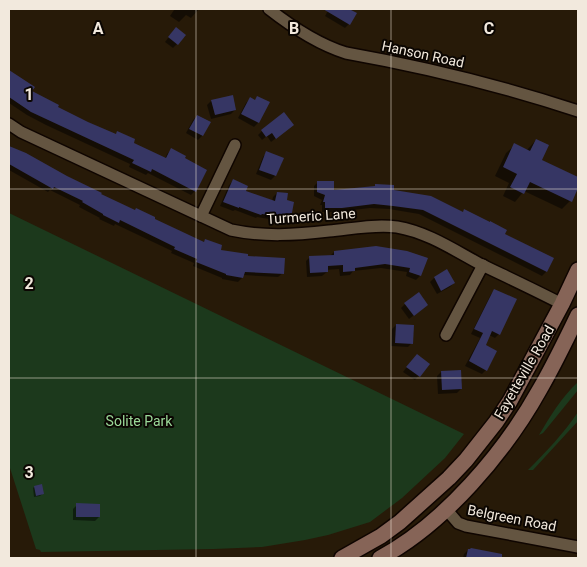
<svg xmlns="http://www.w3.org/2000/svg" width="587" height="567" font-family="Roboto,sans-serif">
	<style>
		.green { fill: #1c391c }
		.shadow { fill: #0007 }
		.building { fill: #363664 }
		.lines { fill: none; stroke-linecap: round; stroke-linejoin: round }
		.minor-casing { stroke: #0f0500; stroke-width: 14 }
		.secondary-casing { stroke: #0f0500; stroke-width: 18 }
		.minor { stroke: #645541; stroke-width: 11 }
		.secondary { stroke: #866457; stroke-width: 15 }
		.grid { fill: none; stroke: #f2e9dd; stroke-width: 1; stroke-opacity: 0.55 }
		.labels { text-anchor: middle; stroke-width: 4; stroke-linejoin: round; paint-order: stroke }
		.street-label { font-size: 14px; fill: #f2e9dd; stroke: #0b0602 }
		.park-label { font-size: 14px; fill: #9ad898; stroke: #0b0602 }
		.grid-label { font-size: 16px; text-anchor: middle; font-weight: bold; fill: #f2e9dd; stroke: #0b0602; stroke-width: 4; stroke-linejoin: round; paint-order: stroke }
	</style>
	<rect width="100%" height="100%" fill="#271a08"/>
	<g class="green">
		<polygon points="9,213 464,434 445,458 402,498 370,522 328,535 305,540 262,547 214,549 41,552 40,550 36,549 9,465"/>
		<path d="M 578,382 L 578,390 L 543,433 L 539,435 C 551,415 561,398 578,382 Z"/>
		<path d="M 578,412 L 578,421 L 533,470 L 528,470 C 546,452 564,433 578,412 Z"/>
	</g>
	<g class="shadow">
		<polygon points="172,9 199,9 191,18 186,15 179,22 170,16 174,10"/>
		<polygon points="329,9 347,9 349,24 345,28 325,16"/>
		<polygon points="172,33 177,44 173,48 165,42"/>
		<polygon points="9,72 33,87 30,92 56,107 165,159 167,154 171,150 195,191 191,195 148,173 146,175 129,167 130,164 46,125 27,115 9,103"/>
		<polygon points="250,99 258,123 254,127 238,118 246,103"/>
		<polygon points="211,101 235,110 231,114 211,119 207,105"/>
		<polygon points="197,116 209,123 202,136 198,140 186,133 193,120"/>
		<polygon points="288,129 271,142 267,136 262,140 258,135 262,131"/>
		<polygon points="536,140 541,160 578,178 578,185 570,201 562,209 524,191 515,202 503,196 509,183 495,176 506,153 515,145 527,150"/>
		<polygon points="9,147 100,195 203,243 205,240 219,251 283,273 278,277 243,275 242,278 238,282 222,279 222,278 193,266 194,263 171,253 172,251 115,224 114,226 99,219 100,218 79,207 80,205 50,190 48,192 9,170"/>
		<polygon points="267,152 275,176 271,180 256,174 263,157"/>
		<polygon points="233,181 244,191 272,202 273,197 277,193 286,202 290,218 286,222 257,217 256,218 235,210 233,211 220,206 229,185"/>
		<polygon points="318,182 333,192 393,192 462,213 553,259 546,272 542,276 419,214 389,209 370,208 337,212 322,212 322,205 320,205 322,200 314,196 314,186"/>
		<polygon points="334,252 406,252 420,276 416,280 406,276 407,272 381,268 353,271 350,275 340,276 339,269 326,270 327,272 322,276 307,277 306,261 310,257 330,256"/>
		<polygon points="447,271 454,283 450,287 437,294 430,282 434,278"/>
		<polygon points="495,290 499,334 495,338 489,335 484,346 486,370 482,374 465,366 480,338 471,334 491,294"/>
		<polygon points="405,304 422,309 409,319 401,308"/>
		<polygon points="396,325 412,343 408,347 391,346 392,329"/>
		<polygon points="413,359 428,364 415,380 403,372"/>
		<polygon points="441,372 461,389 457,393 438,394 437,376"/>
		<polygon points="34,487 42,494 40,496 34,497 33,488"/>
		<polygon points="77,505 99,517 95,521 73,520 73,509"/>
		<polygon points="468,550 489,553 488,558 463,558 464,554"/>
	</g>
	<g class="building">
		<polygon points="323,9 349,9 357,13 350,25"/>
		<polygon points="176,27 186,35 178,45 168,37"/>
		<polygon points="9,70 35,87 32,91 59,105 58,107 88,122 116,134 117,131 135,139 134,143 166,158 171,148 186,156 185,158 207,170 196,192 152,169 151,172 132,163 134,160 31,112 9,97"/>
		<polygon points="233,95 236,110 215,115 211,100"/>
		<polygon points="257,96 270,102 259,123 241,114 250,97 255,100"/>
		<polygon points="284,112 294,125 276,139 272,133 266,137 261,130"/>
		<polygon points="197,115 211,122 203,136 189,129"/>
		<polygon points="536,139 549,145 542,160 578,177 578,188 572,202 530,182 524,194 510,187 517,174 503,167 514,143 530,151"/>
		<polygon points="9,146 26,153 67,176 102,193 101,194 135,210 136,208 155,217 155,219 204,242 205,239 222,245 221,250 248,254 248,256 285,258 284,274 245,272 243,278 226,275 226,274 196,262 197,259 174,249 175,247 120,220 119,223 103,215 103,214 82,202 83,201 54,187 53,189 9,164"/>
		<polygon points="266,151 284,158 276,176 259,170"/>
		<polygon points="233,179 248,186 246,191 275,201 277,192 288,193 287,200 294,202 291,218 262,214 261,215 239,207 239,208 223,202"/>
		<polygon points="317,181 334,181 334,190 375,186 375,184 394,185 394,190 431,196 463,212 464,209 490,222 490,221 507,230 505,234 554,258 547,272 423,210 393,206 374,204 342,208 325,208 325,202 323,202 325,195 317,192"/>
		<polygon points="376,246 407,251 428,258 421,276 409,272 410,268 385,264 355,268 355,271 343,272 343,265 328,266 328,272 310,273 309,256 334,255 334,251"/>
		<polygon points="447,269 455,283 441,291 434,277"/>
		<polygon points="494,289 517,299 500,335 492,331 486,345 497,351 487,371 469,361 483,333 474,329"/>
		<polygon points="419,292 428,305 414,316 404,303"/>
		<polygon points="396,324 414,325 413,344 395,343"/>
		<polygon points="417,354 430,364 420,377 406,367"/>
		<polygon points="461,370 462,389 442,390 441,371"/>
		<polygon points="42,484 44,494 36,496 34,486"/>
		<polygon points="76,503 100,504 100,517 76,517"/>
		<polygon points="471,548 502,554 502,558 466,558 468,549 470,549"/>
	</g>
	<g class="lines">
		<g class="minor-casing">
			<g id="minor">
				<path d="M 269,9 C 292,27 317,44 346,53 C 425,67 502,86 578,111"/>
				<path d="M 9,124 L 21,132 L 231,230 C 264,237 295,235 329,231 C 351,229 374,224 397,227 C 427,232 454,250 480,264 C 507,277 535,290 562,304"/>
				<polyline points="201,216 235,145"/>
				<polyline points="446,335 483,265"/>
				<polyline points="446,509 458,523 466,526 578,547"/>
			</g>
		</g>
		<g class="secondary-casing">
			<g id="secondary">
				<polyline points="342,558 381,536 400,522 449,478 466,460 496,422 510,401 562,304 578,270"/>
				<path d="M 380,558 C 444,524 505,452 540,389 C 554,365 566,340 578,315"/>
			</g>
		</g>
		<use href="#minor" class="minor"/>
		<use href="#secondary" class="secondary"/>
	</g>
	<path class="grid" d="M 196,9 L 196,558M 391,9 L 391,558M 9,189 L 578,189M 9,378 L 578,378"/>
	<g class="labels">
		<g class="street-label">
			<text transform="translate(423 54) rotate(12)" y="5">Hanson Road</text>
			<text transform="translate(311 216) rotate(-4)" y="5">Turmeric Lane</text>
			<text transform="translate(524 372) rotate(-60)" y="5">Fayetteville Road</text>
			<text transform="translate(512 518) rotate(11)" y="5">Belgreen Road</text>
		</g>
		<g class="park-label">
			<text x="139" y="426">Solite Park</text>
		</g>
	</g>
	<g class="grid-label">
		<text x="98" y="34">A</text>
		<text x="294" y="34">B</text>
		<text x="489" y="34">C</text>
		<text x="29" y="100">1</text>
		<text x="29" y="289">2</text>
		<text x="29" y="478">3</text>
	</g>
	<rect width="587" height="567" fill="none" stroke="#f2e9dd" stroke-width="20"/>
</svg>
